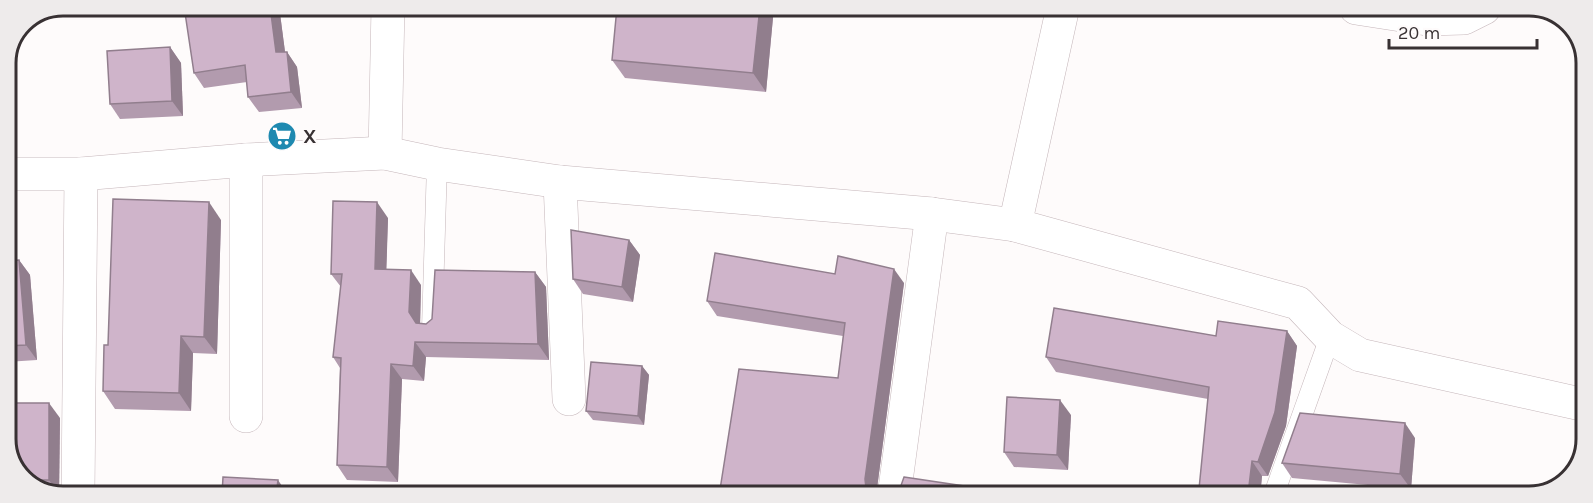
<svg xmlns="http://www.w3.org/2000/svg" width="1593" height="503" font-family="Karla,sans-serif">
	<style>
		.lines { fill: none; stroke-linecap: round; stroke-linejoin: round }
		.service-casing { stroke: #c5b6ba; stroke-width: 21 }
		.minor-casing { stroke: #c5b6ba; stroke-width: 34 }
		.service { stroke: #fff; stroke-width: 20 }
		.minor { stroke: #fff; stroke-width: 33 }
		.wall { fill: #b29bae }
		.shaded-wall { fill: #917e8d }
		.building { fill: #cfb4ca; stroke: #917e8d; stroke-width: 1.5 }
		.labels { text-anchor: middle; stroke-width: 4.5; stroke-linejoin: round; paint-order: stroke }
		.poi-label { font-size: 20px; font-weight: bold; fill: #383133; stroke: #fefbfb; text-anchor: start }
		.rim { fill: none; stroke: #383133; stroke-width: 3 }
	</style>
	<rect width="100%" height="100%" fill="#fefbfb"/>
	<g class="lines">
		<g class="service-casing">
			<g id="service">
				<polyline points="432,328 437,164"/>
				<polyline points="1273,497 1330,337"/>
			</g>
		</g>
		<g class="minor-casing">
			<g id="minor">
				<polyline points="1063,7 1015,225 1298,303 1330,337 1360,355 1585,405"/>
				<polyline points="1356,8 1427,19 1464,18 1484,8"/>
				<polyline points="385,153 388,6"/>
				<polyline points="6,174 81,174 246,160 385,153 437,164 560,182 932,214 1015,225"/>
				<polyline points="560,182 569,399"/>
				<polyline points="246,416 246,160"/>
				<polyline points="78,495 81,174"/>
				<polyline points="894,496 932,214"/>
			</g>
		</g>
		<use href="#service" class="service"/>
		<use href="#minor" class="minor"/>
	</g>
	<g class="wall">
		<polygon points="184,6 279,6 285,52 287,52 297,67 302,108 259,112 248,97 247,82 204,88 194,73"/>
		<polygon points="774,7 766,92 625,78 612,60"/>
		<polygon points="170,47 181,63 183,116 120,119 110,104"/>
		<polygon points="388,218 386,269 421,285 420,323 426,324 535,272 546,287 549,360 426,357 424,381 402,379 398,482 347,480 337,465 340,368 333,357 341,287 331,274"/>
		<polygon points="221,220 217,354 193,353 191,411 115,409 103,391 108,345"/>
		<polygon points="629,240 640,255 633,302 583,294 573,279"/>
		<polygon points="19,260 30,275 37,360 6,362 6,261"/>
		<polygon points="835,274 904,283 876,496 719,496 838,378 843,336 717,316 707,301"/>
		<polygon points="1287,331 1297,346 1286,426 1268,476 1262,476 1260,497 1205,497 1199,489 1208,399 1056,372 1046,357 1216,336"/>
		<polygon points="642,366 649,375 644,425 593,420 586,411"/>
		<polygon points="1071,415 1068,470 1014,467 1004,452"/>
		<polygon points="60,418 59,495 48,495 18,475"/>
		<polygon points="1415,438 1411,489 1292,478 1282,463"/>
	</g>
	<g class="shaded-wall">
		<polygon points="270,6 279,6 287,67 276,52"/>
		<polygon points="760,7 774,7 766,92 753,73"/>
		<polygon points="170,47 181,63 183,116 172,101"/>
		<polygon points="287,52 297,67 302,108 291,92"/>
		<polygon points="209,202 221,220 217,354 204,337"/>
		<polygon points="377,202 388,218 386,284 375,269"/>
		<polygon points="629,240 640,255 633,302 622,287"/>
		<polygon points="19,260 30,275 37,360 26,345"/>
		<polygon points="894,269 904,283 876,496 872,496 866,488 865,479"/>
		<polygon points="411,270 421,285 420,328 416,323 409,312"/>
		<polygon points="535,272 546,287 549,360 538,344"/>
		<polygon points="1287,331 1297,346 1286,426 1268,476 1258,462"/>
		<polygon points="181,336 193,353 191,411 179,393"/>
		<polygon points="415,342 426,357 424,381 413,366"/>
		<polygon points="391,364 402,379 398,482 387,467"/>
		<polygon points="642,366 649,375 644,425 638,416"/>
		<polygon points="1060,400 1071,415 1068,470 1057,455"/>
		<polygon points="49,403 60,418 59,495 49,480"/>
		<polygon points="1405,423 1415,438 1411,489 1400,474"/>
		<polygon points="1252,461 1262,476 1260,497 1251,497 1248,494"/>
		<polygon points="278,480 288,495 276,495"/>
		<polygon points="984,489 990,496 983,496"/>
	</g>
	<g class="building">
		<polygon points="184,6 270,6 276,52 287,52 291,92 248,97 245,65 194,73"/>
		<polygon points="617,7 760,7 753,73 612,60"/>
		<polygon points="170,47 172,101 110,104 107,51"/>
		<polygon points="113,199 209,202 204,337 181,336 179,393 103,391 104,345 108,345"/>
		<polygon points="333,201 377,202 375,269 411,270 409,312 416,323 426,324 432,319 435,270 535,272 538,344 415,342 413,366 391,364 387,467 337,465 341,358 333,357 342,274 331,274"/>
		<polygon points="571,230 629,240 622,287 573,279"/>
		<polygon points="715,253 835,274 838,256 894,269 865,479 866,488 872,496 719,496 739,369 838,378 845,323 707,301"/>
		<polygon points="19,260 26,345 6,346 6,261"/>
		<polygon points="1054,308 1216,336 1218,321 1287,331 1275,412 1258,462 1252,461 1248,494 1199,489 1209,387 1046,357"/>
		<polygon points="591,362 642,366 638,416 586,411"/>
		<polygon points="1007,397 1060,400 1057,455 1004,452"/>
		<polygon points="6,403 49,403 49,480 26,480 18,475 6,444"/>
		<polygon points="1300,413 1405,423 1400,474 1282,463"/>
		<polygon points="223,477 278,480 276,495 222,495"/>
		<polygon points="904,477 984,489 983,496 895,496 898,494"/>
	</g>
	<defs>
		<g id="supermarket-disc" transform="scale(1.5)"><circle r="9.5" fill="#1e89b0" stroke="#fefbfb"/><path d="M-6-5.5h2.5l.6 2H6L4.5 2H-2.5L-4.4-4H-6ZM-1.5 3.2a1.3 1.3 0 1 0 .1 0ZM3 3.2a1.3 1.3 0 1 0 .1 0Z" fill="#fff"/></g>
	</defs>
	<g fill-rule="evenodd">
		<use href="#supermarket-disc" x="282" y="136"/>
	</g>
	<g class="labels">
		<g class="poi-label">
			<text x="303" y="143">X</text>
		</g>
	</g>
	<path d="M0 0H1593V503H0ZM63 16H1529A47 47 0 0 1 1576 63V439A47 47 0 0 1 1529 486H63A47 47 0 0 1 16 439V63A47 47 0 0 1 63 16Z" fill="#eeebeb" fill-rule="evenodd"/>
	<path class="rim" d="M63 16H1529A47 47 0 0 1 1576 63V439A47 47 0 0 1 1529 486H63A47 47 0 0 1 16 439V63A47 47 0 0 1 63 16Z"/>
	<path d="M1389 39v9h148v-9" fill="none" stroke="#383133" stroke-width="3"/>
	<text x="1398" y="39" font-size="18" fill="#383133" stroke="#fefbfb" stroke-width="4.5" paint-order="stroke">20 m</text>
</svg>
